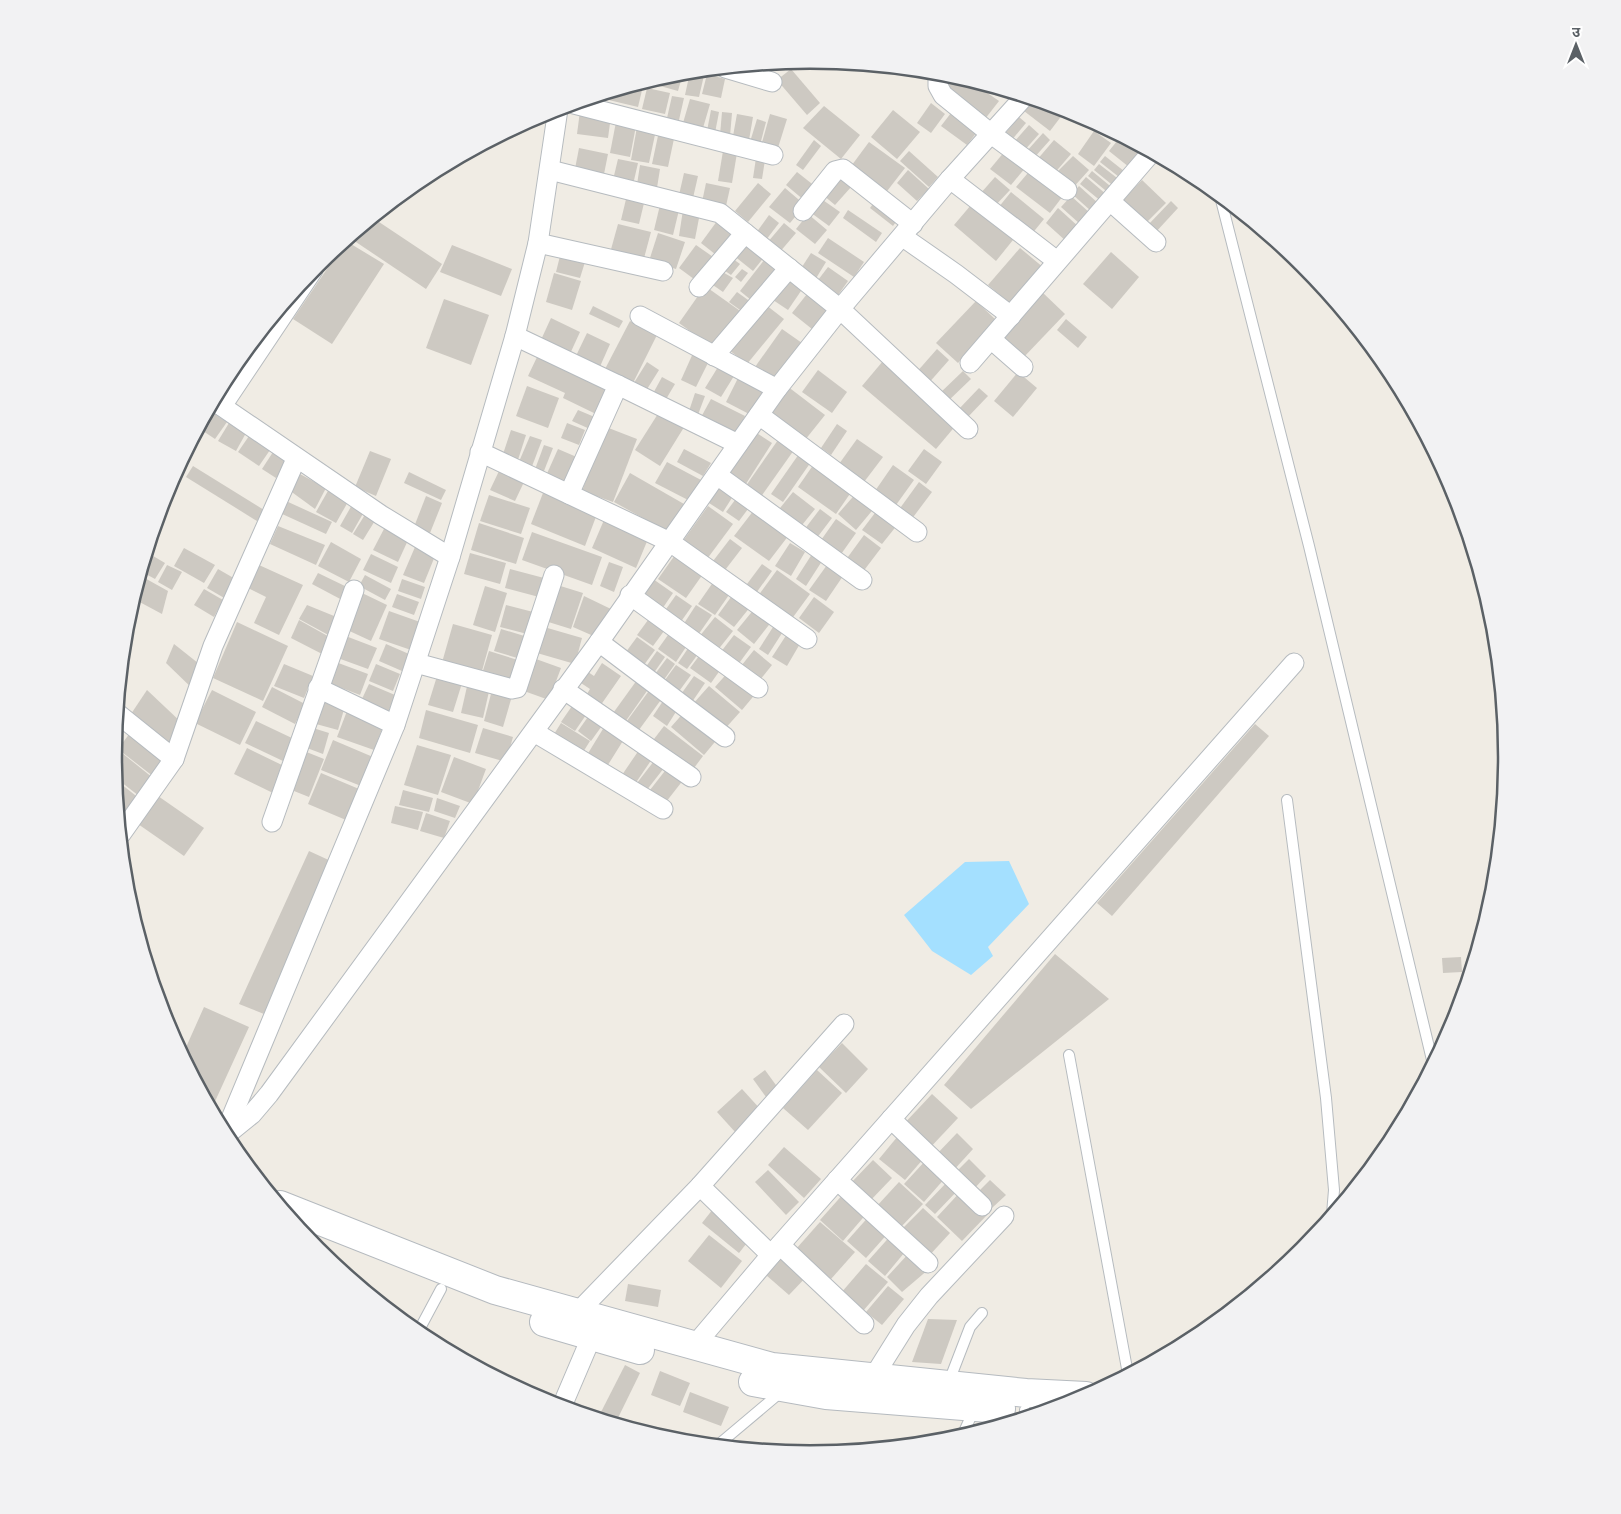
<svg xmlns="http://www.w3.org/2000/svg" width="1621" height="1514" font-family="'Noto Sans','Noto Sans Devanagari',sans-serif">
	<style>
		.water { fill: #a4e0ff }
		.building { fill: #cdc9c2 }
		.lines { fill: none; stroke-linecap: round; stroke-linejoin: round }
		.lane-casing { stroke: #b6bbbf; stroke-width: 12 }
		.street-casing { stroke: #b6bbbf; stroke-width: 21 }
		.secondary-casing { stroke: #b5babf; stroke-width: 30 }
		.lane { stroke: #fff; stroke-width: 10 }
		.street { stroke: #fff; stroke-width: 19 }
		.secondary { stroke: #fff; stroke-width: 28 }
		.rim { fill: none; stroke: #5b6166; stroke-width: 2.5 }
	</style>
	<rect width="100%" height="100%" fill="#f0ece4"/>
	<polygon class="water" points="1009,861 1029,904 988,947 993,956 971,975 932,951 904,915 965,862"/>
	<g class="building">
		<polygon points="791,69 820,103 807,115 777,80"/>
		<polygon points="705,71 699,97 685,95 690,72"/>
		<polygon points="675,73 683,73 678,91 646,82"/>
		<polygon points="707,74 725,79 721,98 702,94"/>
		<polygon points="952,75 970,81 999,101 985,119 943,89"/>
		<polygon points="638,84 643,86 638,107 596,97"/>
		<polygon points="647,88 670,93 665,114 642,109"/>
		<polygon points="672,96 684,98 679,120 667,118"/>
		<polygon points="690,99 710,104 703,128 683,123"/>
		<polygon points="1033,100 1066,110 1050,131 1024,111"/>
		<polygon points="931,103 945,114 931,133 917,123"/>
		<polygon points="824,106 860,135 841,159 803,128"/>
		<polygon points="711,110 719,112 715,133 707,131"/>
		<polygon points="893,110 920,132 897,159 871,137"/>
		<polygon points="580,111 611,116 608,138 577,134"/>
		<polygon points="722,112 732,113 730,136 720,135"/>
		<polygon points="951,113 977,132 967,145 941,126"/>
		<polygon points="737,114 753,117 749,140 733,136"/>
		<polygon points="770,114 787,119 777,151 761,146"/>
		<polygon points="1019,117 1026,123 1011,141 1004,135"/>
		<polygon points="757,119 766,122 760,145 750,142"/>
		<polygon points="616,122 636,126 630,157 610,153"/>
		<polygon points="1029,125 1039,134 1023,152 1013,143"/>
		<polygon points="637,127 656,130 649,163 631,160"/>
		<polygon points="659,131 675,134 668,167 652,164"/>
		<polygon points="1094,131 1111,143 1094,166 1078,154"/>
		<polygon points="1043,133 1050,140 1033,159 1026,152"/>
		<polygon points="1121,136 1150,152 1134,171 1109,151"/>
		<polygon points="814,140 821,146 803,170 796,165"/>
		<polygon points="1054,140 1071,154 1053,175 1036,161"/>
		<polygon points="869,142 905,168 884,195 849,169"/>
		<polygon points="579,148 608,154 604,174 575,169"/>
		<polygon points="723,151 737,153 732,183 718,181"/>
		<polygon points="909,151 938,177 929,187 900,161"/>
		<polygon points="1005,151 1026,167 1011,185 990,169"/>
		<polygon points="1073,156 1089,170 1071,190 1054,175"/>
		<polygon points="1105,156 1129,175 1124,181 1100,162"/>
		<polygon points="756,158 765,160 762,179 753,178"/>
		<polygon points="618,159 638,163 632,189 612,184"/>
		<polygon points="1099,164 1121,181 1116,188 1094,170"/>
		<polygon points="640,165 660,169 656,194 636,191"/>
		<polygon points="1033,167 1066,192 1050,213 1016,187"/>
		<polygon points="908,170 929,189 917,201 897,183"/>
		<polygon points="1092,171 1115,190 1111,195 1088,176"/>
		<polygon points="797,172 816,187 805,201 786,185"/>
		<polygon points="684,173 698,176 693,198 679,195"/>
		<polygon points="841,176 852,186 835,205 823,195"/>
		<polygon points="995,177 1010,190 994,207 980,194"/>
		<polygon points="1086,177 1107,195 1102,202 1080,184"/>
		<polygon points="1142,180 1166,203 1143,226 1120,203"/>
		<polygon points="706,183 730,188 726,206 702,202"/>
		<polygon points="758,183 771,194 748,222 735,211"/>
		<polygon points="1079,186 1098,203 1091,211 1072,194"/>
		<polygon points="785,188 805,205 790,223 769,207"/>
		<polygon points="1011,192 1044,219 1031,235 998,208"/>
		<polygon points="627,195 645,199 639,224 621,220"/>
		<polygon points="1071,196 1090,213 1080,224 1061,207"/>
		<polygon points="820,198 840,212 829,226 810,212"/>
		<polygon points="875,201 898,219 893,226 870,208"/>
		<polygon points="1171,201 1178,208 1155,233 1147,226"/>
		<polygon points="660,205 679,210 673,235 654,230"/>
		<polygon points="971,205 1013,240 996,261 954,225"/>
		<polygon points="1058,208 1080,228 1067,242 1046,223"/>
		<polygon points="683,210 700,213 695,239 679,236"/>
		<polygon points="848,210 882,233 876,242 843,218"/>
		<polygon points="808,214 827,230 815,244 796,229"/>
		<polygon points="769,215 779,223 766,240 756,233"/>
		<polygon points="720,217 740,232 720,258 701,243"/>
		<polygon points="373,218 442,264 426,289 350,238"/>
		<polygon points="784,223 796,233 779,253 767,243"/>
		<polygon points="618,224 651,232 643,262 610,253"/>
		<polygon points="658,233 685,242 676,269 649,261"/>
		<polygon points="828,238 864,262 854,277 818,253"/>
		<polygon points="744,240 765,256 753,271 733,255"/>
		<polygon points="346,241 384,264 332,344 293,319"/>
		<polygon points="452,245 512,269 501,296 440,272"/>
		<polygon points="696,245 716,259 698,282 679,268"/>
		<polygon points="1020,248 1044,268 1012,305 988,285"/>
		<polygon points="1111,252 1139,277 1112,309 1083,284"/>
		<polygon points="811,253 826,262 815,280 800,270"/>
		<polygon points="560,256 585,262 580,278 556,272"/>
		<polygon points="729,256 740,264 731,275 721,268"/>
		<polygon points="765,259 781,271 756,304 740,291"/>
		<polygon points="828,267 848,281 836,298 815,284"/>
		<polygon points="742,269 748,273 741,282 735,277"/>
		<polygon points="719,270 733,278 723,292 710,283"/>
		<polygon points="554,273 581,281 572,310 546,302"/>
		<polygon points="789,278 803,288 788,310 773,300"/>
		<polygon points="705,286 743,313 716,350 679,323"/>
		<polygon points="1041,291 1065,314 1023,358 999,334"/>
		<polygon points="737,292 755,305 747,315 729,302"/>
		<polygon points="807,294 828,309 812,329 792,313"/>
		<polygon points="444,299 489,315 471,365 426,348"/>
		<polygon points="976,301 997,321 958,363 936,343"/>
		<polygon points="766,305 784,319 747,364 729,350"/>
		<polygon points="593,306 623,321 619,328 589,314"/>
		<polygon points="551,318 580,332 569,356 540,342"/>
		<polygon points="1066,319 1087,337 1078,348 1057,330"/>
		<polygon points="630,321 657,335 632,385 604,371"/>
		<polygon points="782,329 802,343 775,381 755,367"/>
		<polygon points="587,333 610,344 598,371 574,360"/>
		<polygon points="937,349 949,360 927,385 915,374"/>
		<polygon points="694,351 710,359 696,387 681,380"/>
		<polygon points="538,355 610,388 598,415 563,398 565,393 528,376"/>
		<polygon points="883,361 957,424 936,449 862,386"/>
		<polygon points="647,362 659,370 644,394 632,386"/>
		<polygon points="718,367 734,376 721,397 705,388"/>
		<polygon points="818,370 847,392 832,413 802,392"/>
		<polygon points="963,371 971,379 946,403 938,395"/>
		<polygon points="1018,372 1037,388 1013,417 994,401"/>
		<polygon points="739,376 764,389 751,415 726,402"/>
		<polygon points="662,377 675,384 662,406 650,399"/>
		<polygon points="527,386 559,398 548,428 516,416"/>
		<polygon points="787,386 825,415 805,440 767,412"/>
		<polygon points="979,388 988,396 966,419 957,411"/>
		<polygon points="695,393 705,396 696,420 687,417"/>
		<polygon points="711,399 745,416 734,437 700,419"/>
		<polygon points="661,409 686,424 660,466 635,450"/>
		<polygon points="578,410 597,418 592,430 572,421"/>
		<polygon points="211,412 227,422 215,439 200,429"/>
		<polygon points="229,423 246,433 236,451 218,441"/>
		<polygon points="567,423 585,430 579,445 561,438"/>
		<polygon points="837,424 847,431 831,455 821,448"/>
		<polygon points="606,427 637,439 613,502 582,491"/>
		<polygon points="511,430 526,435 516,466 501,460"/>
		<polygon points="752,430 772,443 744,487 723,475"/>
		<polygon points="249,436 270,450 259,466 238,452"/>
		<polygon points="530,436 542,440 531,469 518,464"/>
		<polygon points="857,439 883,457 864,482 839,464"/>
		<polygon points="778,440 794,450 758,501 743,490"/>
		<polygon points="544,445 553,448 542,476 534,472"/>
		<polygon points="558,449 579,458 567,487 545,478"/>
		<polygon points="684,449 711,463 703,476 677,462"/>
		<polygon points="924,449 942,462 926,484 908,471"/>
		<polygon points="370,451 391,459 376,496 355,487"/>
		<polygon points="801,451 813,459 783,502 771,494"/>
		<polygon points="273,452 288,462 276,478 262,469"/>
		<polygon points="183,459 188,461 182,472 178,470"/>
		<polygon points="816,461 854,488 836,514 798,487"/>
		<polygon points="667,462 701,480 690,501 655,483"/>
		<polygon points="893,465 914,480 896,505 875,491"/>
		<polygon points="193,466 264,510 257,521 186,477"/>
		<polygon points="499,471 524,482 515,501 490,490"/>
		<polygon points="409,472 446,490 441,500 404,483"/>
		<polygon points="298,473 326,488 315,509 289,490"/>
		<polygon points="630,473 684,504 668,532 614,502"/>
		<polygon points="919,482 932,492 911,520 898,511"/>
		<polygon points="720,484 735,493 723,512 709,503"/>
		<polygon points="329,489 349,500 336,523 316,512"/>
		<polygon points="858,491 876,506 856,530 838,514"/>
		<polygon points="793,492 815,509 798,530 776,513"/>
		<polygon points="543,493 597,514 585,546 531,524"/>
		<polygon points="489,495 530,508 521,534 480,521"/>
		<polygon points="426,496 442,503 430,533 414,527"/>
		<polygon points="738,496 751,505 739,521 726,512"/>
		<polygon points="286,501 332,522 326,534 280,513"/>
		<polygon points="353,503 365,510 352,533 340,526"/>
		<polygon points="708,506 733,524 707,559 683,541"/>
		<polygon points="820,509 832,518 816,539 804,530"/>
		<polygon points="878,509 898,524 882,544 862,530"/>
		<polygon points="754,510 789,535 769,561 734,536"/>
		<polygon points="366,513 376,519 363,540 353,534"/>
		<polygon points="836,519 856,533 839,557 819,543"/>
		<polygon points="604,520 648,539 636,568 592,548"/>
		<polygon points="479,523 524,538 516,564 471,550"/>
		<polygon points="278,526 325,545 316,565 270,544"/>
		<polygon points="385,527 409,538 398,562 373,550"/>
		<polygon points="532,532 602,557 592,585 522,560"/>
		<polygon points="864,535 881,548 862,573 845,561"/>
		<polygon points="730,539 742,548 722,574 710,565"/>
		<polygon points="331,542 361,559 349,582 318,566"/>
		<polygon points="790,543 805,552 791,576 775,566"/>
		<polygon points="415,547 435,556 424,583 403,575"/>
		<polygon points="184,548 215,565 204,583 174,566"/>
		<polygon points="814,551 824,558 806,586 796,579"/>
		<polygon points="148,553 165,563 155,579 142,572"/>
		<polygon points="470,553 506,563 500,584 464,574"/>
		<polygon points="371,554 398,567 391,583 363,570"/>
		<polygon points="675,555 703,574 686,598 658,579"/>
		<polygon points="609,562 623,567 614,592 600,586"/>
		<polygon points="762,564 772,571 754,596 744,588"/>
		<polygon points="167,565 182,572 172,590 158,582"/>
		<polygon points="259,565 303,585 279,635 254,623 266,597 248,588"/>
		<polygon points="827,565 843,576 826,601 809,590"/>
		<polygon points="218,569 237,580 226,599 207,588"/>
		<polygon points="510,569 544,578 539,597 505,588"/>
		<polygon points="777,570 810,594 791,620 758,596"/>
		<polygon points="318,573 349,588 344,601 312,584"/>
		<polygon points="365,575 391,589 385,600 359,586"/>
		<polygon points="141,576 168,591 162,614 134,599"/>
		<polygon points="402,579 425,587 421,599 398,591"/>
		<polygon points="653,579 673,593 660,612 640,598"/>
		<polygon points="714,581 731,592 715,615 698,604"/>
		<polygon points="554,584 583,593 571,629 542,620"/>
		<polygon points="485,586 507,593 495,632 473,625"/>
		<polygon points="204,589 223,600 214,617 194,605"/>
		<polygon points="360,592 387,605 371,641 343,628"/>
		<polygon points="734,593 751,606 734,627 718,615"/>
		<polygon points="397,594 419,602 414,615 392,607"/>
		<polygon points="676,595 692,606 680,623 664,612"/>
		<polygon points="584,596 613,610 598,638 573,627"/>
		<polygon points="814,597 834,612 819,633 799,618"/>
		<polygon points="307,605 339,618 332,637 299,619"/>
		<polygon points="506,605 537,613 531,635 500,627"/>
		<polygon points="696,605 712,615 698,635 683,625"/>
		<polygon points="755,608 772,621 754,644 737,630"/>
		<polygon points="389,611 420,622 411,650 379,639"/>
		<polygon points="651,616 667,627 653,646 637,635"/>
		<polygon points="715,617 733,631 717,651 699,637"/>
		<polygon points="299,620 333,639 326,656 291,638"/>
		<polygon points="237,622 288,646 263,701 213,678"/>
		<polygon points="453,624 492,635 480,678 441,666"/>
		<polygon points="775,624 784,630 768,655 759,649"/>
		<polygon points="544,627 582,638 575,664 537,653"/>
		<polygon points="673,628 690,641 676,662 658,649"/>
		<polygon points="501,629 531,638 524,660 494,651"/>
		<polygon points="787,634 801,642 787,666 772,657"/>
		<polygon points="343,635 377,648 368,669 335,657"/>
		<polygon points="734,635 751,647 737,666 720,653"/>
		<polygon points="637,637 655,650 641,669 623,656"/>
		<polygon points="174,644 203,667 196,692 166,663"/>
		<polygon points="386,644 409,654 402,671 379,661"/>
		<polygon points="691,644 701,650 687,669 678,663"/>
		<polygon points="754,650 772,665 756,685 737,671"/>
		<polygon points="489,651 524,662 517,687 481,677"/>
		<polygon points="657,651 665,657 651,677 643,671"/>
		<polygon points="702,652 723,666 711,683 690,668"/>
		<polygon points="667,658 675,664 661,684 652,678"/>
		<polygon points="536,659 561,668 549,700 524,691"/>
		<polygon points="333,661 368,674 360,695 326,682"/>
		<polygon points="602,663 621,676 598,709 584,699 590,689 581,683 588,672 594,676"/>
		<polygon points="284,664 313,676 304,698 274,686"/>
		<polygon points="376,664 400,674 393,691 369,681"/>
		<polygon points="676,665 691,675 677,694 662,684"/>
		<polygon points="730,670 757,692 742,710 715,687"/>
		<polygon points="438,673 463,680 453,712 428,705"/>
		<polygon points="694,676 705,683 690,705 679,697"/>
		<polygon points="637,680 649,688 623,725 611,716"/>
		<polygon points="468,682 490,687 483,718 461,713"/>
		<polygon points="369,684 395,695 388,713 361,701"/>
		<polygon points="709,686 740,712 723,731 692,705"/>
		<polygon points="272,687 305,704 295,724 262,707"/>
		<polygon points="651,688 663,697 636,734 624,725"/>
		<polygon points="147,690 183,724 173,751 127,720"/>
		<polygon points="212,690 256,712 240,745 195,723"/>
		<polygon points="492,690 512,696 503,727 484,721"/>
		<polygon points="665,698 679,707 667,726 653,716"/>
		<polygon points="322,700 345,706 338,730 316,724"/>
		<polygon points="572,706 586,715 575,731 561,722"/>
		<polygon points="426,710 478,725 470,753 419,738"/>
		<polygon points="686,710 719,737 704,755 671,727"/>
		<polygon points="347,711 384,724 374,750 337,737"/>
		<polygon points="590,714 604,723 591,741 578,731"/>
		<polygon points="256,721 294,739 283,761 245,743"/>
		<polygon points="561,723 590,741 580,757 551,739"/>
		<polygon points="606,724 626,736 606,768 587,755"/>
		<polygon points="1255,724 1269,736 1112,916 1097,903"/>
		<polygon points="664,726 703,756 691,772 651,743"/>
		<polygon points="313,728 329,733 323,754 307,748"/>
		<polygon points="483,728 513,737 506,762 475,753"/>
		<polygon points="130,733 166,761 154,777 118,749"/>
		<polygon points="333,740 373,757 361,786 321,770"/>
		<polygon points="417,745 451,755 438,795 404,785"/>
		<polygon points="247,748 286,767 273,793 234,774"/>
		<polygon points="117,749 153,778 139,796 116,778 114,757"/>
		<polygon points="639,750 652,759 635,784 622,775"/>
		<polygon points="304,751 324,759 309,797 289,789"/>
		<polygon points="454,757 486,769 473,804 441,792"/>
		<polygon points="654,761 664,768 646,791 637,783"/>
		<polygon points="668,767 684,779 666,802 650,790"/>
		<polygon points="321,773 359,789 346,820 308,804"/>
		<polygon points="121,784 140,799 127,815 119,808 117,790"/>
		<polygon points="403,790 433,798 429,812 399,805"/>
		<polygon points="158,796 204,828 184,856 138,824"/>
		<polygon points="437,798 460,806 455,818 434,811"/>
		<polygon points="395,806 423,812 418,830 391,823"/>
		<polygon points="426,813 450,821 444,838 420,831"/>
		<polygon points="309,851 333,862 264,1014 239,1004"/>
		<polygon points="1055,954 1109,999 971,1109 944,1085"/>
		<polygon points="1461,957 1462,972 1443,973 1442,958"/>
		<polygon points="204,1007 249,1027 212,1108 189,1065 191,1059 183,1054"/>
		<polygon points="842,1043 868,1069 846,1093 819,1067"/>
		<polygon points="765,1070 781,1092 769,1101 753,1079"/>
		<polygon points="817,1070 842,1093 808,1130 783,1108"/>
		<polygon points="742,1089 762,1111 736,1133 717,1112"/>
		<polygon points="932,1094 958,1118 927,1151 901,1127"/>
		<polygon points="957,1133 973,1149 952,1172 935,1156"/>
		<polygon points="898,1136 924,1158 905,1180 879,1159"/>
		<polygon points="784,1147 821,1179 804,1198 768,1165"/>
		<polygon points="969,1159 986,1176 972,1191 955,1173"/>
		<polygon points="873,1160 892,1178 868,1203 849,1185"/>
		<polygon points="926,1160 946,1177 924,1202 904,1184"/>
		<polygon points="768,1170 799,1202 786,1215 755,1182"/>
		<polygon points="949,1180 959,1189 935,1214 925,1205"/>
		<polygon points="990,1180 1006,1195 992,1208 977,1193"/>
		<polygon points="899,1182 923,1204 900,1228 876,1207"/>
		<polygon points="963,1189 988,1214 962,1241 937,1217"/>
		<polygon points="845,1192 868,1212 843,1241 820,1220"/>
		<polygon points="923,1208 950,1233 927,1258 899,1232"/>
		<polygon points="713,1209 750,1239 739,1253 702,1223"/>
		<polygon points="871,1214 890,1231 866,1258 847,1241"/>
		<polygon points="820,1222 855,1252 831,1279 796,1249"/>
		<polygon points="893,1233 909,1247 885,1276 868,1261"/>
		<polygon points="709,1235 742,1261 721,1288 688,1261"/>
		<polygon points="787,1252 809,1274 789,1295 766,1275"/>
		<polygon points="910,1252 929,1269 902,1292 887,1277"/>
		<polygon points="866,1264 888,1282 863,1311 841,1293"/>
		<polygon points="628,1284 661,1290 658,1307 625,1301"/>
		<polygon points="888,1286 904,1299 882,1325 866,1312"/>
		<polygon points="928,1319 957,1320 941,1364 912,1362"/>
		<polygon points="625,1365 640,1373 616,1422 600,1414"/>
		<polygon points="660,1371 690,1383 680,1406 651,1395"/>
		<polygon points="690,1392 729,1407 721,1426 683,1412"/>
	</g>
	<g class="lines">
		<g class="lane-casing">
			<g id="lane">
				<polyline points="1220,196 1309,546 1433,1064"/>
				<polyline points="1287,800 1326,1098 1334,1190 1332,1214"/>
				<polyline points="1069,1055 1128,1374"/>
				<polyline points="418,1332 441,1289"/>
				<polyline points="948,1384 970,1327 982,1313"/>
				<polyline points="1025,1410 1026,1416"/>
				<polyline points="962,1436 974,1410"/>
				<polyline points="718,1445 781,1392"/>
			</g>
		</g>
		<g class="street-casing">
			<g id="street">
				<polyline points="725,68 772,82"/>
				<polyline points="940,73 938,75 938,86 943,95 990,133 1067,190"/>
				<polyline points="574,104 773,155"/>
				<polyline points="550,170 720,213 840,309 968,429"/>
				<polyline points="950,179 1057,261"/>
				<polyline points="1110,201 1156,242"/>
				<polyline points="803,211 835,171 843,169 913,224"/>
				<polyline points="903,237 956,274 1011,316"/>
				<polyline points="538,243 663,271"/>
				<polyline points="699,287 745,233"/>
				<polyline points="640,316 777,389"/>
				<polyline points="515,336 618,385 569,494"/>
				<polyline points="991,339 1023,367"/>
				<polyline points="714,356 789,268"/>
				<polyline points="970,363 1151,153"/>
				<polyline points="618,385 738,444"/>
				<polyline points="214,401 381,515 450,557"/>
				<polyline points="222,406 313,270"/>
				<polyline points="759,415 917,532"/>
				<polyline points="480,452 670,542 807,639"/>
				<polyline points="717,475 862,580"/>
				<polyline points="630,595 758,688"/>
				<polyline points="599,642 725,737"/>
				<polyline points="416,663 512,689 517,688 554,575"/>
				<polyline points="318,688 395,725"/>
				<polyline points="563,689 691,777"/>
				<polyline points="118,714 174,759"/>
				<polyline points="534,732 663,809"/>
				<polyline points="272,822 354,590"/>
				<polyline points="121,834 174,759 213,646 296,459"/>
				<polyline points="891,1119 982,1206"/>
				<polyline points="225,1133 395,725 450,557 515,336 538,243 558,109"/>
				<polyline points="226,1135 252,1114 269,1094 599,642 777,389 840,309 950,179 1024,97"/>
				<polyline points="837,1180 928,1263"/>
				<polyline points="700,1186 771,1255"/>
				<polyline points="780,1245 864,1324"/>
				<polyline points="577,1313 700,1186 844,1024"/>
				<polyline points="694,1346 771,1255 1294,663"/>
				<polyline points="874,1376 906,1325 929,1296 1004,1216"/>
				<polyline points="562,1406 591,1338"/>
			</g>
		</g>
		<g class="secondary-casing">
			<g id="secondary">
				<polyline points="280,1205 495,1290 772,1367 1026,1393 1086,1396"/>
				<polyline points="544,1322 640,1350"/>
				<polyline points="753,1382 826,1395 1001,1409"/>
			</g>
		</g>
		<use href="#lane" class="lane"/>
		<use href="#street" class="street"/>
		<use href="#secondary" class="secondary"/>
	</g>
	<path d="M0 0H1621V1514H0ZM122 757a688 688 0 1 1 1376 0a688 688 0 1 1-1376 0Z" fill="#f2f2f3" fill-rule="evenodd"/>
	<path class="rim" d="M122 757a688 688 0 1 1 1376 0a688 688 0 1 1-1376 0Z"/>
	<g transform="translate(1576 45)" stroke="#ffffff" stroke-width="4" paint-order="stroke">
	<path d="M0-4L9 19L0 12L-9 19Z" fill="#5b6166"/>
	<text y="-8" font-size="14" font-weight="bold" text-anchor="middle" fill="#5b6166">उ</text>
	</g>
</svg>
